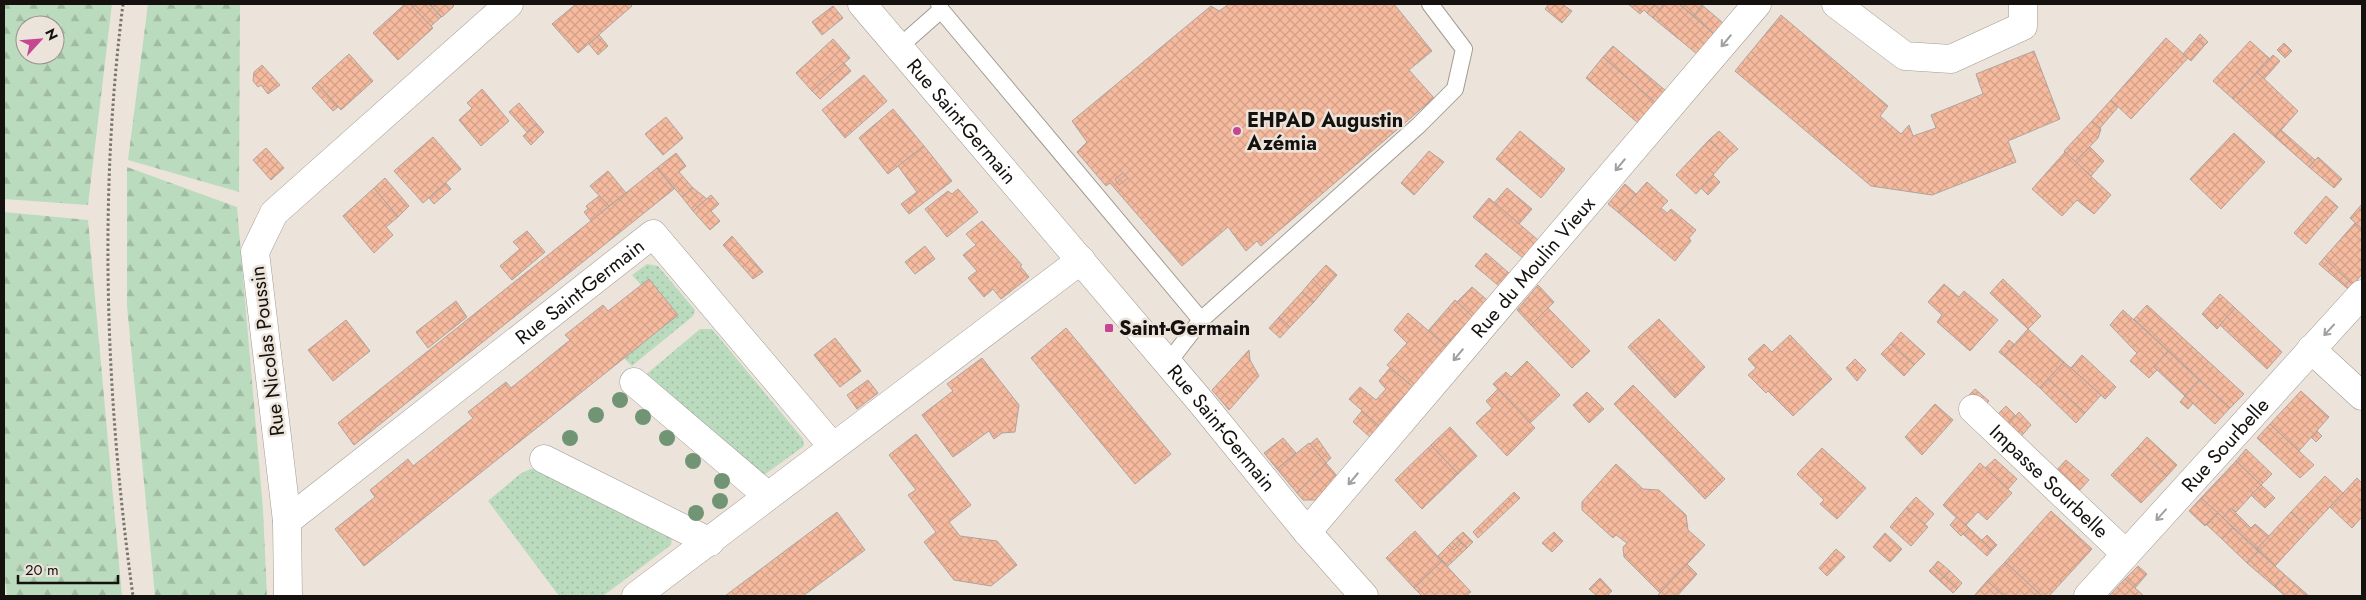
<svg xmlns="http://www.w3.org/2000/svg" width="2366" height="600" font-family="Jost,sans-serif">
	<style>
		.grass { fill: url(#grass-dots) }
		.forest { fill: url(#forest-firs); fill-rule: evenodd }
		.building { fill: url(#building-cross-hatch); stroke: #afa49f }
		.lines { fill: none; stroke-linecap: round; stroke-linejoin: round }
		.lane-casing { stroke: #a29b92; stroke-width: 18 }
		.street-casing { stroke: #a29b92; stroke-width: 29 }
		.secondary-casing { stroke: #a29b92; stroke-width: 29 }
		.path { stroke: #79746e; stroke-width: 3; stroke-dasharray: 2.5 2.5; stroke-linecap: butt }
		.lane { stroke: #fff; stroke-width: 16 }
		.street { stroke: #fff; stroke-width: 28 }
		.secondary { stroke: #fff; stroke-width: 28 }
		.tree { fill: #719574 }
		.oneway { stroke: #a1a09f }
		.poi-dot { fill: #c64692; stroke: #ece4db; stroke-width: 2 }
		.labels { text-anchor: middle; stroke-width: 5; stroke-linejoin: round; paint-order: stroke }
		.street-label { font-size: 20px; fill: #14110e; stroke: #ece4db }
		.poi-label { font-size: 20px; font-weight: bold; fill: #14110e; stroke: #ece4db; text-anchor: start }
	</style>
	<defs>
		<pattern id="grass-dots" width="8" height="8" patternUnits="userSpaceOnUse" patternTransform="scale(1.25)"><rect width="8" height="8" fill="#bbdbbe"/><path d="M2 2h.1M6 6h.1" fill="none" stroke="#a0bba2" stroke-width="1.8" stroke-linecap="round"/></pattern>
		<pattern id="forest-firs" width="22" height="20" patternUnits="userSpaceOnUse" patternTransform="scale(1.25)"><rect width="22" height="20" fill="#bbdbbe"/><path d="M5 1l3.5 6h-7zM16 11l3.5 6h-7z" fill="#a0bba2"/></pattern>
		<pattern id="building-cross-hatch" width="8" height="8" patternUnits="userSpaceOnUse" patternTransform="scale(1.25)"><rect width="8" height="8" fill="#f6ba9f"/><path d="M0 0l8 8M0 8l8-8" fill="none" stroke="#d29f88"/></pattern>
	</defs>
	<rect width="100%" height="100%" fill="#ece4db"/>
	<g class="grass">
		<polygon points="647,264 658,266 695,310 693,316 632,366 624,358 678,315 649,279 641,285 632,275"/>
		<polygon points="700,329 712,329 803,439 804,446 760,478 643,377"/>
		<polygon points="530,469 539,469 672,537 671,545 603,596 559,596 488,501 520,474"/>
	</g>
	<g class="forest">
		<path d="M 4,4 L 112,4 L 88,205 L 4,199 ZM 25,25 L 55,25 L 55,55 L 25,55 Z"/>
		<polygon points="148,4 240,4 239,192 128,160"/>
		<polygon points="127,167 237,207 263,509 267,596 155,596 127,306"/>
		<polygon points="4,212 88,220 122,596 7,596 4,569"/>
	</g>
	<g class="building">
		<polygon points="405,4 410,4 433,28 398,60 373,33"/>
		<polygon points="410,4 429,4 441,17 431,26"/>
		<polygon points="430,4 452,4 454,6 442,17"/>
		<polygon points="576,4 630,4 632,6 578,53 552,24"/>
		<polygon points="1229,4 1394,4 1432,51 1409,70 1434,98 1261,246 1257,241 1246,251 1228,227 1182,266 1110,183 1106,186 1077,152 1087,142 1072,121 1211,6 1219,11"/>
		<polygon points="1549,4 1562,4 1572,11 1562,23 1545,9"/>
		<polygon points="1628,4 1655,4 1647,13 1644,10 1640,14"/>
		<polygon points="1655,4 1664,4 1653,18 1647,13"/>
		<polygon points="1664,4 1679,4 1714,34 1697,54 1653,18"/>
		<polygon points="1679,4 1703,4 1694,16"/>
		<polygon points="1702,5 1723,23 1714,34 1694,16"/>
		<polygon points="833,6 843,18 822,35 812,22"/>
		<polygon points="1781,15 1888,106 1880,116 1901,134 1909,125 1913,136 1936,128 1931,115 1983,94 1976,74 2034,51 2060,119 2008,141 2016,162 1932,195 1871,186 1735,71"/>
		<polygon points="2200,34 2208,42 2204,46 2196,39"/>
		<polygon points="599,35 608,46 598,55 589,44"/>
		<polygon points="2166,38 2188,58 2131,119 2111,100"/>
		<polygon points="833,39 850,58 812,91 796,73"/>
		<polygon points="2196,39 2204,46 2191,61 2183,54"/>
		<polygon points="2250,41 2269,58 2233,99 2213,81"/>
		<polygon points="2284,43 2292,51 2285,58 2277,50"/>
		<polygon points="1613,46 1666,91 1656,103 1603,57"/>
		<polygon points="349,54 373,81 341,110 317,83"/>
		<polygon points="2273,55 2280,61 2264,79 2257,72"/>
		<polygon points="1603,57 1656,103 1638,123 1586,78"/>
		<polygon points="844,63 851,71 820,99 812,91"/>
		<polygon points="262,65 280,85 268,94 261,85 258,87 253,81 254,72"/>
		<polygon points="2257,72 2298,111 2275,137 2233,99"/>
		<polygon points="864,75 887,101 845,138 822,110"/>
		<polygon points="317,83 338,107 333,111 312,88"/>
		<polygon points="482,89 509,121 481,146 459,120 472,108 467,103"/>
		<polygon points="2111,100 2118,107 2100,128 2092,121"/>
		<polygon points="519,103 537,124 527,132 509,112"/>
		<polygon points="893,109 924,146 888,174 859,138"/>
		<polygon points="666,117 683,138 663,155 645,134"/>
		<polygon points="2092,121 2101,129 2098,138 2075,162 2064,151"/>
		<polygon points="537,124 544,132 531,145 523,136"/>
		<polygon points="2281,130 2315,160 2309,167 2275,137"/>
		<polygon points="1520,131 1565,169 1541,198 1496,159"/>
		<polygon points="1719,131 1738,149 1728,158 1709,140"/>
		<polygon points="2234,133 2265,162 2221,209 2190,179"/>
		<polygon points="433,137 461,169 423,203 394,171"/>
		<polygon points="1709,140 1728,158 1696,194 1676,175"/>
		<polygon points="924,146 952,181 909,214 901,204 917,192 898,166"/>
		<polygon points="2090,147 2104,161 2091,176 2075,162"/>
		<polygon points="266,148 284,168 271,180 253,160"/>
		<polygon points="1429,151 1444,162 1414,195 1401,183"/>
		<polygon points="2065,152 2111,195 2094,214 2077,200 2062,216 2032,189"/>
		<polygon points="676,153 686,166 679,172 693,188 682,197 657,168"/>
		<polygon points="2318,157 2342,179 2334,188 2309,167"/>
		<polygon points="657,168 674,189 354,445 338,423"/>
		<polygon points="608,171 626,193 609,206 590,186"/>
		<polygon points="1123,173 1128,178 1119,185 1115,179"/>
		<polygon points="1713,175 1720,182 1708,195 1701,188"/>
		<polygon points="385,178 409,206 398,217 374,188"/>
		<polygon points="1647,182 1668,201 1661,208 1667,213 1671,209 1696,230 1689,238 1691,241 1675,261 1619,213"/>
		<polygon points="446,183 451,189 434,204 429,198"/>
		<polygon points="1625,184 1636,194 1619,213 1608,204"/>
		<polygon points="374,188 398,217 386,227 393,235 374,253 343,216"/>
		<polygon points="693,188 707,199 693,211 682,197"/>
		<polygon points="1507,188 1532,209 1519,224 1494,203"/>
		<polygon points="958,189 978,212 947,237 925,209 948,191 952,194"/>
		<polygon points="711,195 719,204 711,211 720,221 710,230 693,211"/>
		<polygon points="599,196 609,206 591,221 584,212 588,209 586,206"/>
		<polygon points="2326,196 2338,207 2306,244 2294,233"/>
		<polygon points="1489,198 1538,240 1523,258 1473,217"/>
		<polygon points="2362,204 2362,229 2350,218"/>
		<polygon points="982,221 1022,265 1020,266 1029,277 1001,299 993,289 984,297 968,278 977,271 963,255 976,245 966,234"/>
		<polygon points="2355,223 2362,229 2362,274 2353,285 2324,258"/>
		<polygon points="527,231 545,252 512,280 500,266 520,249 513,242"/>
		<polygon points="732,236 763,272 753,279 723,245"/>
		<polygon points="925,246 935,259 915,274 905,262"/>
		<polygon points="1486,253 1510,274 1499,286 1475,266"/>
		<polygon points="2324,258 2353,285 2348,289 2319,264"/>
		<polygon points="1326,265 1337,275 1324,290 1313,279"/>
		<polygon points="649,279 678,315 364,566 335,529 375,497 370,490 408,459 413,466 473,418 468,412 506,382 511,388 570,340 565,335 603,305 608,311"/>
		<polygon points="1313,279 1324,290 1314,302 1302,292"/>
		<polygon points="2003,279 2041,316 2028,329 1990,293"/>
		<polygon points="1944,284 1959,297 1964,291 1998,320 1970,351 1937,322 1942,315 1928,302"/>
		<polygon points="1538,285 1554,302 1531,325 1517,310"/>
		<polygon points="1472,287 1487,300 1473,317 1457,302"/>
		<polygon points="1302,292 1314,302 1290,327 1279,317"/>
		<polygon points="2220,294 2235,308 2217,329 2202,314"/>
		<polygon points="1455,300 1473,317 1447,347 1428,331"/>
		<polygon points="456,301 467,317 428,348 416,332"/>
		<polygon points="2147,305 2244,394 2230,408 2134,319"/>
		<polygon points="1548,308 1590,351 1572,368 1531,325"/>
		<polygon points="2235,308 2282,352 2267,369 2220,325"/>
		<polygon points="2123,310 2168,351 2154,367 2157,370 2149,378 2130,361 2137,353 2110,325"/>
		<polygon points="1408,313 1447,347 1413,387 1387,365 1407,343 1394,330"/>
		<polygon points="1279,317 1290,327 1280,338 1269,328"/>
		<polygon points="1659,319 1705,367 1678,395 1630,345"/>
		<polygon points="346,320 370,351 333,381 308,350"/>
		<polygon points="1066,328 1171,454 1135,484 1031,358"/>
		<polygon points="2028,329 2064,362 2040,388 2004,356"/>
		<polygon points="1901,332 1925,354 1914,365 1891,344"/>
		<polygon points="1790,335 1832,379 1793,416 1768,391 1766,393 1748,375 1756,368 1748,359 1764,344 1772,352"/>
		<polygon points="835,338 861,371 840,387 814,355"/>
		<polygon points="2009,340 2014,344 2004,356 1999,352"/>
		<polygon points="1891,344 1914,365 1904,376 1881,354"/>
		<polygon points="1630,345 1678,395 1675,398 1628,347"/>
		<polygon points="1249,350 1250,360 1259,376 1229,410 1212,390"/>
		<polygon points="2168,351 2199,380 2185,396 2154,367"/>
		<polygon points="2082,355 2116,387 2105,399 2071,368"/>
		<polygon points="982,358 1019,405 1015,432 1002,433 994,439 989,431 953,457 922,415 953,391 947,384"/>
		<polygon points="1855,359 1866,370 1857,381 1846,368"/>
		<polygon points="1527,361 1560,395 1530,423 1493,384 1506,372 1511,377"/>
		<polygon points="2064,362 2101,395 2085,413 2048,379"/>
		<polygon points="1390,368 1413,387 1379,426 1349,399 1360,387 1376,400 1386,389 1379,381"/>
		<polygon points="2048,379 2085,413 2076,423 2040,388"/>
		<polygon points="868,380 878,393 857,409 847,395"/>
		<polygon points="2199,380 2230,408 2215,424 2185,396"/>
		<polygon points="1633,385 1725,479 1705,499 1614,404"/>
		<polygon points="1498,389 1535,428 1507,456 1476,423 1492,408 1486,401"/>
		<polygon points="1975,389 1989,401 1983,407 1969,395"/>
		<polygon points="2301,391 2329,417 2299,451 2270,424"/>
		<polygon points="1587,392 1604,409 1589,423 1573,405"/>
		<polygon points="2185,396 2193,403 2188,409 2180,402"/>
		<polygon points="1935,404 1953,420 1922,455 1905,437"/>
		<polygon points="2006,406 2016,416 2005,428 1994,418"/>
		<polygon points="1362,411 1379,426 1370,437 1353,422"/>
		<polygon points="2019,412 2031,425 2018,440 2005,428"/>
		<polygon points="2270,424 2314,465 2300,478 2257,438"/>
		<polygon points="1450,427 1477,456 1458,474 1431,445"/>
		<polygon points="2317,431 2322,436 2316,442 2311,437"/>
		<polygon points="916,434 971,505 949,522 960,536 997,541 1017,565 991,586 954,580 924,542 936,532 908,495 916,490 889,455"/>
		<polygon points="2147,437 2177,465 2167,476 2137,448"/>
		<polygon points="1283,438 1296,453 1277,469 1264,453"/>
		<polygon points="1317,438 1331,458 1326,463 1310,444"/>
		<polygon points="1309,443 1326,463 1297,493 1277,469"/>
		<polygon points="1431,445 1458,474 1422,509 1395,480"/>
		<polygon points="1822,448 1866,488 1837,519 1820,504 1824,500 1797,474"/>
		<polygon points="2137,448 2167,476 2141,503 2111,475"/>
		<polygon points="2246,449 2272,474 2261,485 2236,461"/>
		<polygon points="1995,459 2017,479 2008,489 1985,468"/>
		<polygon points="2066,460 2089,480 2076,494 2054,473"/>
		<polygon points="2236,461 2261,485 2236,512 2231,508 2223,518 2201,498"/>
		<polygon points="1326,463 1337,476 1316,500 1303,500 1297,493"/>
		<polygon points="1980,463 2012,493 1987,520 1978,512 1965,526 1943,505"/>
		<polygon points="1616,464 1643,489 1659,490 1686,515 1688,530 1705,545 1660,593 1624,557 1623,547 1627,543 1616,535 1613,538 1582,510 1582,502"/>
		<polygon points="2325,476 2343,493 2309,529 2291,512"/>
		<polygon points="2357,478 2362,483 2362,517 2352,528 2330,507"/>
		<polygon points="2261,485 2275,498 2265,508 2251,495"/>
		<polygon points="1514,492 1520,498 1478,538 1473,532"/>
		<polygon points="1916,497 1934,514 1925,524 1906,508"/>
		<polygon points="2201,498 2218,513 2205,526 2189,511"/>
		<polygon points="1906,508 1928,527 1911,546 1890,527"/>
		<polygon points="2231,508 2251,528 2255,524 2269,536 2257,549 2223,518"/>
		<polygon points="2051,511 2092,549 2049,596 2042,596 2005,562"/>
		<polygon points="837,512 865,550 803,596 725,596"/>
		<polygon points="2291,512 2309,529 2275,566 2257,549"/>
		<polygon points="2218,513 2233,528 2222,539 2207,525"/>
		<polygon points="1957,517 1969,528 1961,536 1950,525"/>
		<polygon points="1969,528 1992,550 1987,556 1963,534"/>
		<polygon points="2233,528 2258,551 2247,563 2222,539"/>
		<polygon points="1415,531 1442,561 1414,588 1386,558"/>
		<polygon points="1463,532 1473,542 1467,548 1456,538"/>
		<polygon points="1554,532 1563,541 1552,552 1542,543"/>
		<polygon points="1885,533 1902,549 1890,562 1873,547"/>
		<polygon points="1987,535 1997,545 1992,550 1982,540"/>
		<polygon points="1456,538 1461,543 1454,550 1449,545"/>
		<polygon points="1461,543 1467,548 1448,566 1438,556 1449,545 1454,550"/>
		<polygon points="1836,549 1845,557 1827,576 1819,568"/>
		<polygon points="2258,551 2285,575 2275,587 2247,563"/>
		<polygon points="1442,561 1471,592 1466,596 1422,596 1414,588"/>
		<polygon points="1938,561 1950,571 1944,577 1933,567"/>
		<polygon points="2005,562 2042,596 2004,596 1987,581"/>
		<polygon points="1687,564 1697,574 1677,596 1657,596"/>
		<polygon points="2138,566 2147,574 2135,588 2125,579"/>
		<polygon points="1933,567 1944,577 1940,581 1929,571"/>
		<polygon points="1950,571 1962,583 1957,589 1944,577"/>
		<polygon points="2285,575 2309,596 2285,596 2275,587"/>
		<polygon points="1944,577 1957,589 1953,593 1940,581"/>
		<polygon points="1600,578 1612,591 1607,596 1597,596 1589,589"/>
		<polygon points="2125,579 2135,588 2144,596 2109,596"/>
		<polygon points="1987,581 2004,596 1974,596"/>
	</g>
	<g class="lines">
		<g class="lane-casing">
			<g id="lane">
				<polyline points="941,10 1201,320"/>
				<polyline points="899,47 941,10 939,4"/>
				<polyline points="1167,364 1201,320 1419,125 1455,89 1464,49 1430,4"/>
			</g>
		</g>
		<g class="street-casing">
			<g id="street">
				<polyline points="1836,4 1905,56 1951,59 2023,26 2023,4"/>
				<polyline points="2311,349 2362,396"/>
				<polyline points="634,382 768,496"/>
				<path id="s1" d="M 1973,409 L 2126,554"/>
				<polyline points="544,459 710,542"/>
				<path id="s2" d="M 287,521 L 653,234 L 833,447"/>
				<path id="s3" d="M 1307,532 L 1757,4"/>
				<polyline points="288,596 287,521 255,252 274,213 509,4"/>
				<polyline points="636,596 1081,260"/>
				<path id="s4" d="M 2088,596 L 2362,294"/>
			</g>
		</g>
		<g class="secondary-casing">
			<g id="secondary">
				<path id="s5" d="M 862,4 L 1201,402 L 1307,532 L 1364,596"/>
			</g>
		</g>
		<path class="path" d="M 123,4 C 98,200 106,401 133,596"/>
		<use href="#lane" class="lane"/>
		<use href="#street" class="street"/>
		<use href="#secondary" class="secondary"/>
	</g>
	<g class="tree">
		<circle cx="620" cy="400" r="8"/>
		<circle cx="596" cy="415" r="8"/>
		<circle cx="643" cy="417" r="8"/>
		<circle cx="570" cy="438" r="8"/>
		<circle cx="667" cy="438" r="8"/>
		<circle cx="693" cy="461" r="8"/>
		<circle cx="722" cy="481" r="8"/>
		<circle cx="720" cy="501" r="8"/>
		<circle cx="696" cy="513" r="8"/>
	</g>
	<defs><path id="oneway-shaft" d="M-6 0H5M1.5-3L5.5 0L1.5 3" fill="none" stroke-width="1.6" stroke-linecap="round" stroke-linejoin="round" transform="scale(1.25)"/></defs>
	<g class="oneway">
		<use href="#oneway-shaft" transform="translate(1726 41) rotate(130)"/>
		<use href="#oneway-shaft" transform="translate(1620 165) rotate(130)"/>
		<use href="#oneway-shaft" transform="translate(2329 330) rotate(133)"/>
		<use href="#oneway-shaft" transform="translate(1458 355) rotate(130)"/>
		<use href="#oneway-shaft" transform="translate(1353 479) rotate(130)"/>
		<use href="#oneway-shaft" transform="translate(2161 515) rotate(132)"/>
	</g>
	<g class="poi-dot">
		<circle cx="1237" cy="131" r="5"/>
		<rect x="1104" y="323" width="10" height="10" rx="2.5"/>
	</g>
	<g class="labels">
		<g class="street-label">
			<text dy="7" stroke="none"><textPath href="#s5" startOffset="154">Rue Saint-Germain</textPath></text>
			<text dy="7" stroke="none"><textPath href="#s3" startOffset="348">Rue du Moulin Vieux</textPath></text>
			<text dy="7" stroke="none"><textPath href="#s2" startOffset="372">Rue Saint-Germain</textPath></text>
			<text transform="translate(267 351) rotate(-97)" y="7">Rue Nicolas Poussin</text>
			<text dy="7" stroke="none"><textPath href="#s5" startOffset="556">Rue Saint-Germain</textPath></text>
			<text dy="7" stroke="none"><textPath href="#s4" startOffset="204">Rue Sourbelle</textPath></text>
			<text dy="7" stroke="none"><textPath href="#s1" startOffset="105">Impasse Sourbelle</textPath></text>
		</g>
		<g class="poi-label">
			<text x="1247" y="127">EHPAD Augustin<tspan x="1247" dy="23">Azémia</tspan></text>
			<text x="1119" y="335">Saint-Germain</text>
		</g>
	</g>
	<rect width="2366" height="600" fill="none" stroke="#14110e" stroke-width="10"/>
	<g transform="translate(40 40) rotate(64)"><circle r="24" fill="#ece4db" stroke="#969089"/>
	<path d="M0-4L9 19L0 12L-9 19Z" fill="#c64692"/>
	<text y="-8" font-size="14" font-weight="bold" text-anchor="middle" fill="#14110e">N</text>
	</g>
	<path d="M18 575v8h100v-8" fill="none" stroke="#14110e" stroke-width="2.5"/>
	<text x="25" y="575" font-size="15" fill="#14110e" stroke="#ece4db" stroke-width="4" paint-order="stroke">20 m</text>
</svg>
